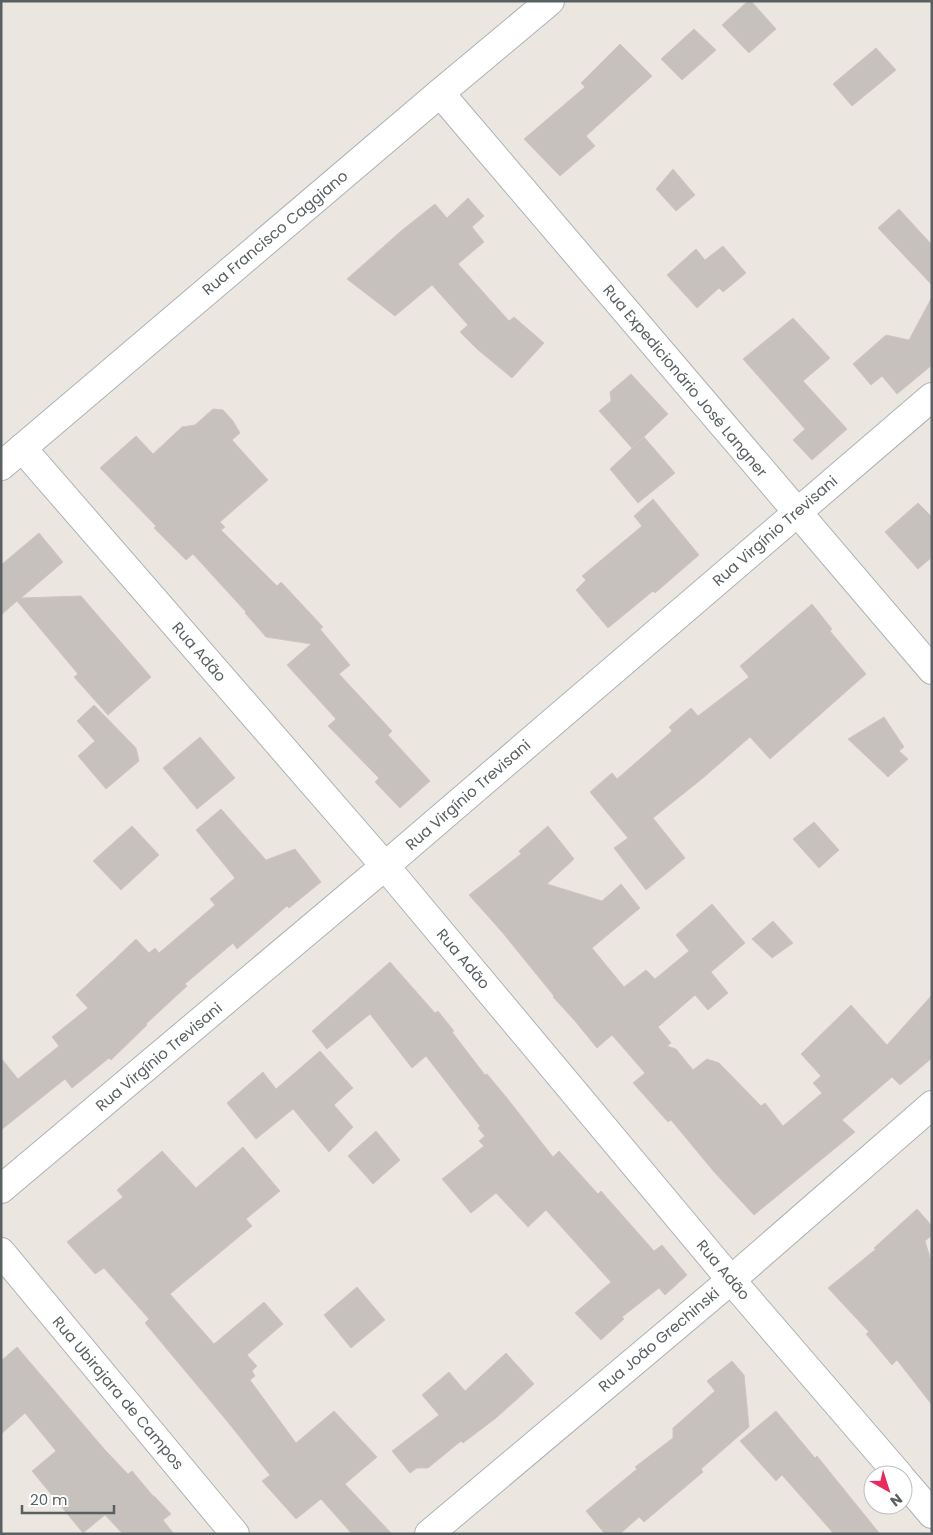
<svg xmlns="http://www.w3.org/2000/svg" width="933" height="1535" font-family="Poppins,sans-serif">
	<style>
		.building { fill: #c7c1be; stroke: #d1c5bf }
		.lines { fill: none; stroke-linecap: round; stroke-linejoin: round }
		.minor-casing { stroke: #acb2b4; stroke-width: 30 }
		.minor { stroke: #fff; stroke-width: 28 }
		.labels { text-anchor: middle; stroke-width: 4; stroke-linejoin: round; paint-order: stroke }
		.street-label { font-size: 15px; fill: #596062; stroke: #fff }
	</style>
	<rect width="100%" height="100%" fill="#ece6e1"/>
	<g class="building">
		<polygon points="748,1 751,1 776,29 749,53 722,25"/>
		<polygon points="694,29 716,50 682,80 661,59"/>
		<polygon points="620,44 652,76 586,136 595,146 560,176 524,139 585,87 581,83"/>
		<polygon points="876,48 896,70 852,106 833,84"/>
		<polygon points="673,169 695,195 676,211 656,189"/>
		<polygon points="468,198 484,216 472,227 484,242 458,264 509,321 514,317 544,343 512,378 477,349 460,332 468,325 432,285 395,316 347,279 401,231 435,204 447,218"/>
		<polygon points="899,209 932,245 932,285 878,228"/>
		<polygon points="723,246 746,273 723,292 719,288 697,308 667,275 696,249 705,260"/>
		<polygon points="932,297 932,365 897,394 882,376 871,385 853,364 886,335 909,340"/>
		<polygon points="793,318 830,358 803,381 847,429 812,460 793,440 805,429 743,359"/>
		<polygon points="631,374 668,414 632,448 599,411 611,401 610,392"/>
		<polygon points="213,409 223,410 233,421 240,433 232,440 268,480 220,522 225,527 221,530 277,586 281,582 323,627 320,629 350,665 339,674 392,731 388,735 430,781 400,808 375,782 379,778 328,726 336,719 287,665 311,644 266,637 245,613 246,612 193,554 186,560 154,528 156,526 100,468 136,436 153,454 182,427 195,425"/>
		<polygon points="644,437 675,473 638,503 610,469"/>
		<polygon points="653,499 699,555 655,593 653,591 608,628 576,590 586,580 582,576 642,526 634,516"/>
		<polygon points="918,503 932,517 932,557 918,569 885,532"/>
		<polygon points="39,533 63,562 21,598 81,596 151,677 108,715 74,677 78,674 17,601 1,615 1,565"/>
		<polygon points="812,604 832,629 830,631 866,674 770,759 750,737 703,778 653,818 685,858 646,890 614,848 628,838 590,792 612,773 617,779 672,731 669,727 691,708 698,716 749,677 740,666"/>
		<polygon points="94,705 136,748 139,761 106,789 78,756 95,741 77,721"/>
		<polygon points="884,717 904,747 899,751 908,759 888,777 848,739"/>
		<polygon points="200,737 235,778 197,809 163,768"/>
		<polygon points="221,809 266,860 295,849 321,882 289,908 287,906 237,949 233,943 185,984 187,986 146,1024 147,1025 111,1060 109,1058 72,1088 65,1079 1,1130 1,1058 18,1079 59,1046 52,1037 88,1008 76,995 114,960 136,939 149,953 155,948 159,953 215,905 210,899 235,878 196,830"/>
		<polygon points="814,822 839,850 819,868 793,839"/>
		<polygon points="132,826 159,855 121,890 93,861"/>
		<polygon points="548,826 574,859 547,884 602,901 621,884 640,908 592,948 624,987 646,970 655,979 689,951 676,935 712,904 745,943 711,972 728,993 708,1010 695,995 658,1027 671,1043 667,1046 676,1049 693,1070 707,1059 719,1063 761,1106 765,1103 783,1126 822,1093 813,1083 821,1076 801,1054 851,1005 887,1045 932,995 932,1058 900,1085 892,1077 842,1120 855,1132 754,1215 715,1173 671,1120 668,1122 633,1083 645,1073 612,1035 597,1048 575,1021 553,997 554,996 502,932 469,895 521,854 519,851"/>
		<polygon points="773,921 793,943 772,958 752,939"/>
		<polygon points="390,962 435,1013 438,1011 454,1031 452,1032 485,1075 487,1074 507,1098 553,1157 559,1151 598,1194 601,1191 654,1251 662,1245 687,1275 665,1295 659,1288 622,1317 624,1319 601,1340 575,1313 611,1282 546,1210 528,1227 496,1193 471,1213 442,1179 484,1146 479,1141 485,1136 478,1128 480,1126 426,1056 412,1068 370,1014 327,1049 312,1031"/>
		<polygon points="320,1051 353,1088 334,1105 353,1127 329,1152 293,1109 256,1139 227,1103 263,1072 276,1089"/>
		<polygon points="376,1131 400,1160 373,1184 348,1156"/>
		<polygon points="243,1147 280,1191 246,1219 252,1226 170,1294 214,1344 264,1302 283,1324 247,1355 257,1366 252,1371 255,1376 250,1380 296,1443 334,1411 377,1457 345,1484 392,1534 352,1534 321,1499 296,1519 262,1481 270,1475 227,1421 145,1323 149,1319 104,1268 95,1274 67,1242 123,1197 117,1190 162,1151 196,1188"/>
		<polygon points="917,1209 932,1226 932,1235 925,1241 932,1264 932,1405 897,1360 892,1365 866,1334 869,1332 828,1288 876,1249 874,1248"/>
		<polygon points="357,1287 385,1320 351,1348 324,1315"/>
		<polygon points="17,1347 105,1450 128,1474 132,1471 153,1496 154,1496 171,1514 163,1520 174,1534 123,1534 105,1515 83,1533 32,1471 56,1451 25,1413 1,1434 1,1361"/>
		<polygon points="506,1353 534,1384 496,1418 463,1443 461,1441 428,1468 417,1468 410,1473 392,1451 439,1415 422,1395 449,1372 465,1391"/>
		<polygon points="732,1361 744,1375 749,1427 701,1469 703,1472 644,1522 639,1517 620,1534 605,1534 586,1511 637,1469 635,1467 673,1438 673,1428 715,1391 707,1381"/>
		<polygon points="776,1411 815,1458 817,1456 880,1534 834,1534 782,1475 776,1481 740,1441"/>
	</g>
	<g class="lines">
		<g class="minor-casing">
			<g id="minor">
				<polyline points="440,93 932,670"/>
				<polyline points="22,448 385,866 731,1280 899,1475"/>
				<polyline points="1,466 440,93 550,1"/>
				<polyline points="1,1189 385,866 932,397"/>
				<polyline points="1,1252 235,1534"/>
				<polyline points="903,1480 932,1514"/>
				<polyline points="429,1534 731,1280 932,1105"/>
			</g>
		</g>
		<use href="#minor" class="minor"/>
	</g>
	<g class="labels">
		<g class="street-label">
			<text transform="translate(275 233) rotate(-40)" y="5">Rua Francisco Caggiano</text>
			<text transform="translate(685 381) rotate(50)" y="5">Rua Expedicionário José Langner</text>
			<text transform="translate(775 531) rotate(-41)" y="5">Rua Virgínio Trevisani</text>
			<text transform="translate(199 652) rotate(49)" y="5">Rua Adão</text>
			<text transform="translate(468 795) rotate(-41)" y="5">Rua Virgínio Trevisani</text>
			<text transform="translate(463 959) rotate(50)" y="5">Rua Adão</text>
			<text transform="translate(159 1057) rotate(-40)" y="5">Rua Virgínio Trevisani</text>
			<text transform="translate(723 1270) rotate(50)" y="5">Rua Adão</text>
			<text transform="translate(659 1340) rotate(-40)" y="5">Rua João Grechinski</text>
			<text transform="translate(118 1393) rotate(50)" y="5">Rua Ubirajara de Campos</text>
		</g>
	</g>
	<rect width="933" height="1535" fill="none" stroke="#596062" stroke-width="5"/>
	<g transform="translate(888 1490) rotate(141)"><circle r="24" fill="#ffffff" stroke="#bdbfc0"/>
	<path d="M0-4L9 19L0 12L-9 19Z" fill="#e92a5a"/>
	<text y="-8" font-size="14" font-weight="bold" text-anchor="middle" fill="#596062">N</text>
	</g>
	<path d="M22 1505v8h92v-8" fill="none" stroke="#596062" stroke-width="2.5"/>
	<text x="30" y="1505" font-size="15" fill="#596062" stroke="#ffffff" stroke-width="4" paint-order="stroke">20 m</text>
</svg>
